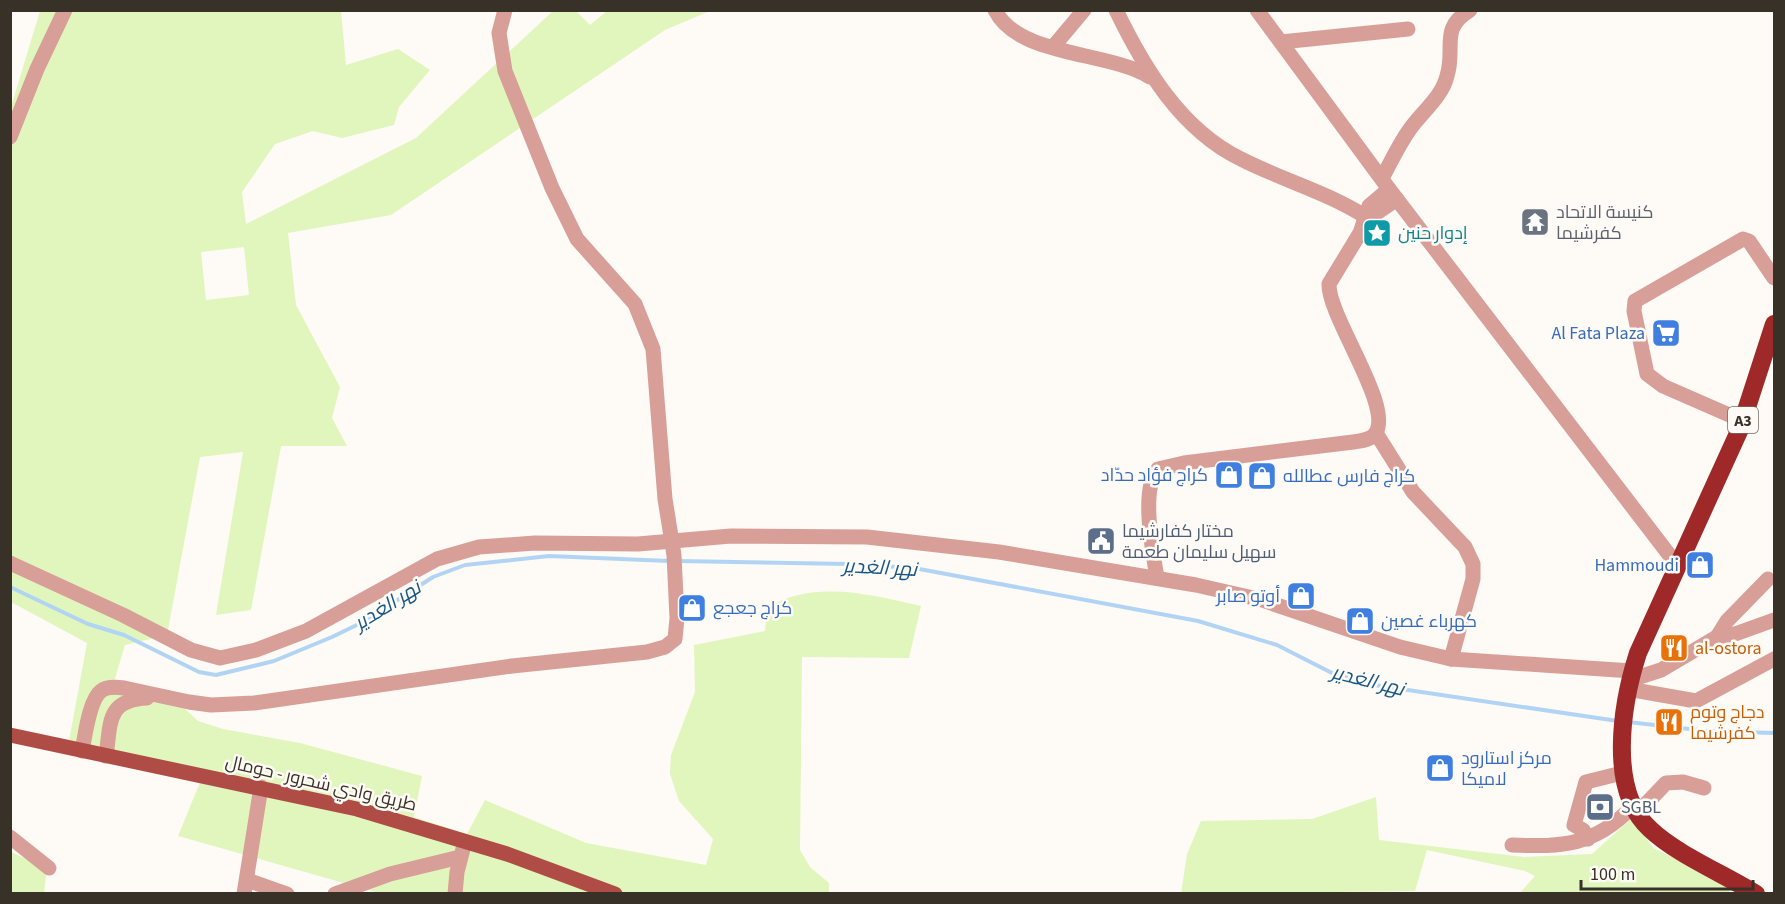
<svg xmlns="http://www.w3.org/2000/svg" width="1785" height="904" font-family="'Source Sans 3',Cairo,sans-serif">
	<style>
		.green { fill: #e0f6bc; fill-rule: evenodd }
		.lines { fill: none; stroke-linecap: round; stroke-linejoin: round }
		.stream { stroke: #b2d4f4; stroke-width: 4 }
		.minor { stroke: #d89e98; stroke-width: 15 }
		.major { stroke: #b04c46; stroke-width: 15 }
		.highway { stroke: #9f2828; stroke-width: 18 }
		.labels { text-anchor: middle; stroke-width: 5; stroke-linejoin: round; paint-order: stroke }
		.shield { fill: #fefaf5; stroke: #736d65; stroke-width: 1.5 }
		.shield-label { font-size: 16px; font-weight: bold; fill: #383127 }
		.worship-label { font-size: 18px; fill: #5b616d; stroke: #fefaf5; text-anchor: start }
		.culture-label { font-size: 18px; fill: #0d838f; stroke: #fefaf5; text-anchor: start }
		.shop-label { font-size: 18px; fill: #366cbe; stroke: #fefaf5; text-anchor: end }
		.service-label { font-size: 18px; fill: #4e5e75; stroke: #fefaf5; text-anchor: start }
		.food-label { font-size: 18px; fill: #c56008; stroke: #fefaf5; text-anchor: start }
		.street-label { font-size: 18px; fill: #383127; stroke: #fefaf5 }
		.water-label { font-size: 20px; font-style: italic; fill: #165686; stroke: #fefaf5 }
	</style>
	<rect width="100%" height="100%" fill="#fefaf5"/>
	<g class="green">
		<path d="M 40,11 L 341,11 L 346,65 L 398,49 L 430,70 L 399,107 L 394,125 L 342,138 L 313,131 L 275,144 L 242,192 L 246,224 L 416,138 L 553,11 L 576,11 L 590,25 L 607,11 L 710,11 L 665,30 L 391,215 L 288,233 L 296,305 L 340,387 L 332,418 L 347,446 L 281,446 L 251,610 L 216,615 L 243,452 L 200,457 L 167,635 L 125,645 L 111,692 L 184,708 L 198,721 L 223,729 L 300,743 L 422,776 L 414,817 L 467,834 L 485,800 L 586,843 L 706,865 L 713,839 L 679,801 L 670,774 L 671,755 L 695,692 L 694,645 L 765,631 L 767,608 C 813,579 872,595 921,606 L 909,658 L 802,657 L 800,850 L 810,867 L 829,883 L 829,893 L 379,893 L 178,836 L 201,780 L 69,741 L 87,643 L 11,602 L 11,107 ZM 244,247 L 249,295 L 206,300 L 201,252 Z"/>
		<polygon points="1376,797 1379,840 1524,857 1592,854 1633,817 1653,848 1732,885 1728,894 1520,893 1535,876 1525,871 1427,850 1415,891 1181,894 1187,854 1201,821 1312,819"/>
		<polygon points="11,852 47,868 44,893 11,894"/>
	</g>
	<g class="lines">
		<g class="stream">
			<polyline points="677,561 848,564 914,568 1198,621 1277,645 1332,673 1374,685 1618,721"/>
			<polyline points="10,587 88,624 124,635 199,672 216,675 274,661 332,637 365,621 433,577 465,565 549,556 669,561"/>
			<polyline points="1628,722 1707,731 1774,733"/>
		</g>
		<g class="minor">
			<path d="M 995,10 C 1018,57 1108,51 1150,77"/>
			<path d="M 1116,10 C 1144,68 1181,130 1241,159 C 1282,180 1327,192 1366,217"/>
			<polyline points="1257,10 1389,189 1677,565"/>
			<polyline points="1281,42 1408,29"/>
			<polyline points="1053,47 1084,10"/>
			<polyline points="10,137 37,69 65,10"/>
			<path d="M 1382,178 C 1391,162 1399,144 1410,129 C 1422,112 1442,97 1447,76 C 1456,47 1439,29 1470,10"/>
			<polyline points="1368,213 1378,212 1397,199"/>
			<polyline points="1743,421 1663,386 1647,374 1634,311 1635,301 1743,239 1749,241 1774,278"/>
			<polyline points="1376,433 1413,492 1465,547 1473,564 1473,579 1451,659"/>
			<polyline points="10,563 123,615 191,650 220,658 256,650 306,631 437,559 479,547 535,543 638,544 731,536 867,537 999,552 1196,585 1262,600 1400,647 1451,659 1632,671"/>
			<path d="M 1157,578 C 1153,552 1140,489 1158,469 L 1184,463 L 1353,442 C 1361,441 1370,440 1375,434 C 1395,408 1328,317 1329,284 L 1360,233 L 1369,206 L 1389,189"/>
			<polyline points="1717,637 1727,621 1768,579"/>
			<polyline points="1630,680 1661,670 1717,637 1735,634 1774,620"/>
			<polyline points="1628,689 1696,701 1774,659"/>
			<path d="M 82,751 C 85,737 89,700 101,691 C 107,686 117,687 124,688 L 189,702 L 211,705 L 254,703 L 512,666 L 647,652 L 665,647 L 675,639 L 677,618 L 674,555 L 665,499 L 653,349 L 635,304 L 577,239 L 552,188 L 505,71 L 499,33 L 505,10"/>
			<path d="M 106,756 C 111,723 106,700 147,698"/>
			<polyline points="1641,820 1644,806 1666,783 1683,782 1704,788"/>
			<polyline points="10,837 49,868"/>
			<polyline points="1588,839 1583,830 1574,825 1586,782 1622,773"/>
			<path d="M 1512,845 C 1563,847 1594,846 1632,807"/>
			<polyline points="247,880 287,894"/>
			<polyline points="244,894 261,787"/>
			<polyline points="335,894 390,874 460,857"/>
			<polyline points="455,894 457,872 463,849"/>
		</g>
		<polyline class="major" points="10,735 357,809 507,854 615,894"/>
		<path class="highway" d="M 1756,894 C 1724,874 1676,854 1650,829 C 1607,790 1622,703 1638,653 L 1740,429 L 1774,324"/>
	</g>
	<defs>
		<g id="temple-square" transform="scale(1.5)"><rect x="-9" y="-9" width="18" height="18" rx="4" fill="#6b7280" stroke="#fefaf5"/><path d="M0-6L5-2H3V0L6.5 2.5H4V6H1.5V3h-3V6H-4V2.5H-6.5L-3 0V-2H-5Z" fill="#fff"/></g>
		<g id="sight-square" transform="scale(1.5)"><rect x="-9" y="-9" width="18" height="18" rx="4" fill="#0f9aa8" stroke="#fefaf5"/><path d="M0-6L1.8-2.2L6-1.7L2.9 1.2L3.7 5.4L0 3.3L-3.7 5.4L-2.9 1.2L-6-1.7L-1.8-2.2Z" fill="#fff"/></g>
		<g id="supermarket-square" transform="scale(1.5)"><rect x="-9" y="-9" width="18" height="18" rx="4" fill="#3f7fe0" stroke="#fefaf5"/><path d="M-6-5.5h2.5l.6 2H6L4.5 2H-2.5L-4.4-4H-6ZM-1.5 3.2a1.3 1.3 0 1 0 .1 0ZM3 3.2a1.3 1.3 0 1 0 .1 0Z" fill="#fff"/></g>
		<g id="shop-square" transform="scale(1.5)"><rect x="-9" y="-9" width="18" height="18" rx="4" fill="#3f7fe0" stroke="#fefaf5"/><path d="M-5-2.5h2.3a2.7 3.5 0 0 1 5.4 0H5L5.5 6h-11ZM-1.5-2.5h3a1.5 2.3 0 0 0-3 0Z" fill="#fff"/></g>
		<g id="civic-square" transform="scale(1.5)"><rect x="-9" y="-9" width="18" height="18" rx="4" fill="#5c6f8a" stroke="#fefaf5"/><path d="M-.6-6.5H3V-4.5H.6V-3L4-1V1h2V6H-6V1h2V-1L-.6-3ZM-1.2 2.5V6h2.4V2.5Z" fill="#fff"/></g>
		<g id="restaurant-square" transform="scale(1.5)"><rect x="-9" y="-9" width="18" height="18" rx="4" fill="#e8710a" stroke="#fefaf5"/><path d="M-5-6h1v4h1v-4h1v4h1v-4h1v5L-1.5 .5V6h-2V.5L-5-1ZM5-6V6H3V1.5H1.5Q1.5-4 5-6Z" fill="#fff"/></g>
		<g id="bank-square" transform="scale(1.5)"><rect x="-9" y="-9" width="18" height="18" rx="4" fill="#5c6f8a" stroke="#fefaf5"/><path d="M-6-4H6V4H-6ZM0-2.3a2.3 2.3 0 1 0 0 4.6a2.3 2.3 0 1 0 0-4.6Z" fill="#fff"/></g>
	</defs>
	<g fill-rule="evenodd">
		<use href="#temple-square" x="1535" y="222"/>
		<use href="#sight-square" x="1377" y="233"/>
		<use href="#supermarket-square" x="1666" y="333"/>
		<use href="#shop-square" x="1229" y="475"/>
		<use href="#shop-square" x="1262" y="476"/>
		<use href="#civic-square" x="1101" y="541"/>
		<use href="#shop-square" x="1700" y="565"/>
		<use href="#shop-square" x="1301" y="596"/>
		<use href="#shop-square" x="692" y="608"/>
		<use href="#shop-square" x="1360" y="621"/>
		<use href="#restaurant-square" x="1674" y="648"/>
		<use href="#restaurant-square" x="1669" y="722"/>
		<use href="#shop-square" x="1440" y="768"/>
		<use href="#bank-square" x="1600" y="807"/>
	</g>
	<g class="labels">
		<rect class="shield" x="1728" y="407" width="30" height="26" rx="4.5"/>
		<g class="shield-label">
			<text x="1743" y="426">A3</text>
		</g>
		<g class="worship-label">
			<text x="1556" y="218">كنيسة الاتحاد<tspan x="1556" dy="21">كفرشيما</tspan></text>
		</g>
		<g class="culture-label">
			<text x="1398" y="239">إدوار حنين</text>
		</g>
		<g class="shop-label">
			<text x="1645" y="339">Al Fata Plaza</text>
			<text x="1208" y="481">كراج فؤاد حدّاد</text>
			<text x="1283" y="482" text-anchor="start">كراج فارس عطالله</text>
			<text x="1679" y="571">Hammoudi</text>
			<text x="1280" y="602">أوتو صابر</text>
			<text x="713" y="614" text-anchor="start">كراج جعجع</text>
			<text x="1381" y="627" text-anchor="start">كهرباء غصين</text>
			<text x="1461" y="764" text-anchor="start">مركز استارود<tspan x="1461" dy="21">لاميكا</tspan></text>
		</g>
		<g class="service-label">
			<text x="1122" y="537">مختار كفارشيما<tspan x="1122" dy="21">سهيل سليمان طعمة</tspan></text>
			<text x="1621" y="813">SGBL</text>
		</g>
		<g class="food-label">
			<text x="1695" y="654">al-ostora</text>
			<text x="1690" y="718">دجاج وتوم<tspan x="1690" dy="21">كفرشيما</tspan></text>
		</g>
		<g class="street-label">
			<text transform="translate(321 783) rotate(13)" y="6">طريق وادي شحرور - حومال</text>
		</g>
		<g class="water-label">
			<text transform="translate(880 567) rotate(3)" y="7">نهر الغدير</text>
			<text transform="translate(387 605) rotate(-32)" y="7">نهر الغدير</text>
			<text transform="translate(1368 680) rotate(14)" y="7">نهر الغدير</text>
		</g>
	</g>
	<rect width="1785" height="904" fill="none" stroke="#383127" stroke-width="24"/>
	<path d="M1581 880v9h172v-9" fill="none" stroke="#383127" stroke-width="3"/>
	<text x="1590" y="880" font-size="18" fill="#383127" stroke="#fefaf5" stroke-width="4.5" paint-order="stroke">100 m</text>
</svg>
